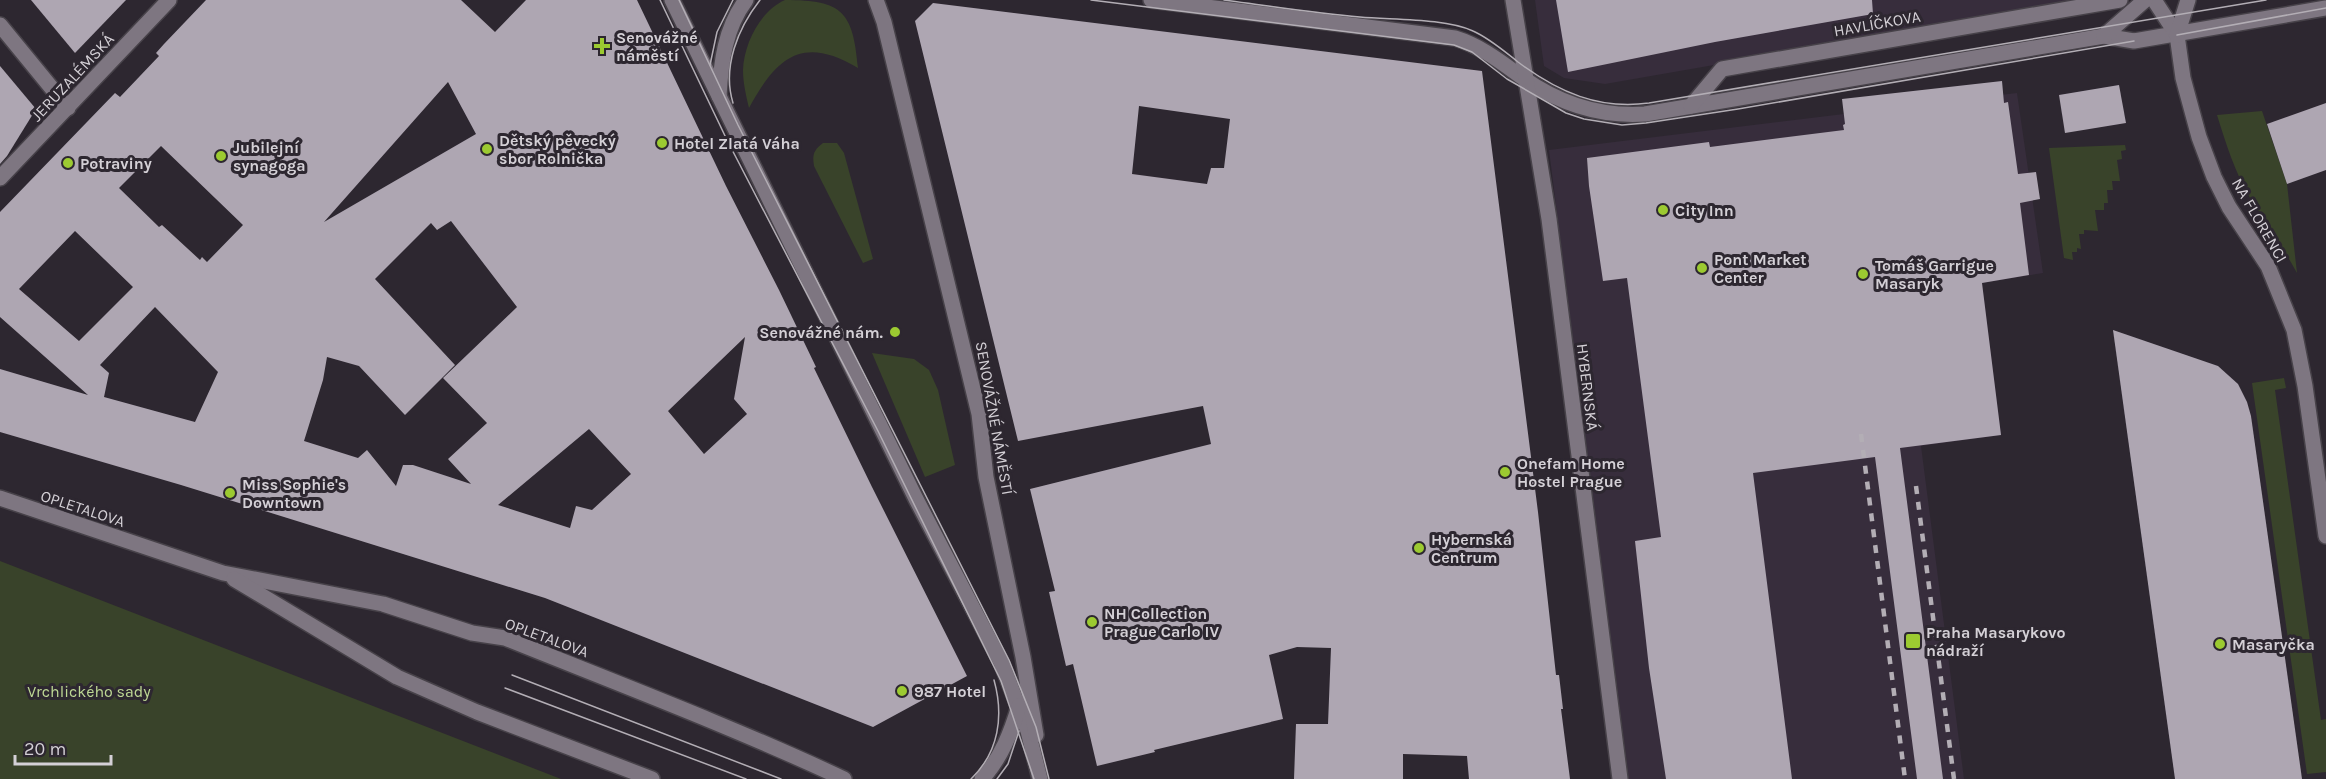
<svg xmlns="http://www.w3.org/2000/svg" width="2326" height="779" font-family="Karla,sans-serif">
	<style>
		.built { fill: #372d3c }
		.green { fill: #39432a }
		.building { fill: #aea6b2; fill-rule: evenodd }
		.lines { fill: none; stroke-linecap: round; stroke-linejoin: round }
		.minor-casing { stroke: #474249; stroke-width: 18 }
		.minor { stroke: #7e7681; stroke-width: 15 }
		.tram { stroke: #b3aeb5; stroke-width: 1.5 }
		.rail { stroke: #b3aeb5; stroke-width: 4.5; stroke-dasharray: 8 8; stroke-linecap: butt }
		.poi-dot { fill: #9cca31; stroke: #2d2730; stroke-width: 2 }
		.labels { text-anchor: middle; stroke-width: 6; stroke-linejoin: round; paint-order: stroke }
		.street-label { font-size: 16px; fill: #d4d0d6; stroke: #2d2730 }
		.poi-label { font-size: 16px; font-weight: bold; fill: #d4d0d6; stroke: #2d2730; text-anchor: start }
		.park-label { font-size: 16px; fill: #bed894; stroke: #2d2730 }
	</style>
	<rect width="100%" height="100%" fill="#2d2730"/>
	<g class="built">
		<polygon points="1535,0 2081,0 2081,1 1605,84 1564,78 1544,66"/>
		<polygon points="2017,93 2043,273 1982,283 2001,435 1921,446 1964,779 1629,779 1549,150"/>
	</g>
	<g class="green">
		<path d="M 785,0 C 843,0 853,12 858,68 C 802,34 776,58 749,108 C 746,95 743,83 743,70 C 744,44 760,11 785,0 Z"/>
		<path d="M 2262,111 L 2287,184 L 2297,273 C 2283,247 2265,223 2250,198 C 2235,172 2226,144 2217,115 Z"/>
		<path d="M 823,143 L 837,143 L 844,153 L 873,259 L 863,263 L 814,166 C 812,154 814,150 823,143 Z"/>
		<polygon points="2125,145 2126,150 2121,151 2122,159 2117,160 2120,181 2112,181 2113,190 2107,190 2108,203 2104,203 2104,210 2095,210 2098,231 2084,230 2084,234 2079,234 2081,249 2077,248 2077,252 2072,252 2073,260 2064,258 2049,148"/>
		<polygon points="872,353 914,359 929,370 938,390 955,465 925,477"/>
		<polygon points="2284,378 2286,388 2275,390 2321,720 2326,719 2326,772 2307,774 2252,383"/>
		<polygon points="0,561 561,779 0,779"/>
	</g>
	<g class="building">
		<polygon points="31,0 126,0 75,53"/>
		<path d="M 206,0 L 461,0 L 495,32 L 526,0 L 637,0 L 726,186 L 779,290 L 816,367 L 814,368 L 872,487 L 967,676 L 873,727 L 545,598 L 181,485 L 0,432 L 0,369 L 88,395 L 0,317 L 0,212 L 115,93 L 120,97 L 159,56 L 156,53 L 164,44 ZM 448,82 L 476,134 L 324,222 ZM 161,146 L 243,225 L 207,262 L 202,257 L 200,260 L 162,225 L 159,227 L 119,188 ZM 451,221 L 517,307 L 443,378 L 487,423 L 448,459 L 471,484 L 413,465 L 403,465 L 396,486 L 367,450 L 358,458 L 304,441 L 323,380 L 327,357 L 359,366 L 405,415 L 455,365 L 375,279 L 431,223 L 437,230 ZM 75,231 L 133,287 L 79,341 L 19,289 ZM 155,307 L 218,372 L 195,422 L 104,397 L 109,373 L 100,365 ZM 745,337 L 734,399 L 747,414 L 704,454 L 668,411 ZM 589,429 L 631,474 L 592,510 L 576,506 L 570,528 L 498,505 Z"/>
		<polygon points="1556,0 1872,0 1873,14 1715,42 1568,72"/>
		<path d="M 933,3 L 1482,71 L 1538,512 L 1556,675 L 1559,675 L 1563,709 L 1561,709 L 1570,779 L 1469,779 L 1467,756 L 1403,754 L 1403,779 L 1294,779 L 1296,724 L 1328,724 L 1331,648 L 1297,647 L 1269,655 L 1283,719 L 1154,750 L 1155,752 L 1097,766 L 1073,664 L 1066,666 L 1049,592 L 1055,591 L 1030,489 L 1211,444 L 1203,406 L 1018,441 L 915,21 ZM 1139,106 L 1230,119 L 1224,168 L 1211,168 L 1207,184 L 1132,174 Z"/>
		<polygon points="0,66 36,109 7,156 0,164"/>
		<polygon points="2002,81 2004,103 2008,102 2018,174 2036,172 2040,199 2020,203 2029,275 1982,283 2001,435 1900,448 1943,779 1917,779 1875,457 1753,473 1792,779 1666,779 1649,668 1635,541 1661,537 1627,278 1603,281 1589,186 1587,158 1709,142 1710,147 1844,130 1843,125 1845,124 1842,99"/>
		<polygon points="2119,85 2126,123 2065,133 2059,95"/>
		<polygon points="2326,103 2326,170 2287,184 2267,124"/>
		<polygon points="2113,330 2218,366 2238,384 2247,402 2251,416 2302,779 2175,779"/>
	</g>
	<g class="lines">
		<g class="minor-casing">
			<g id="minor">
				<polyline points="672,0 916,499 1001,662 1028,731 1040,779"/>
				<polyline points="876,0 884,22 979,414 986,477 1023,657 1036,735"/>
				<path d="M 1151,0 L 1455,38 C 1481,46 1501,62 1523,78 C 1560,104 1600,117 1645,114 L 2104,36 L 2134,41 L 2326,8"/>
				<polyline points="1513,0 1549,219 1620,779"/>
				<polyline points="2154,0 2177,35 2183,78 2199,137 2214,177 2229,207 2268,266 2294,330 2305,386 2326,536"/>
				<polyline points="0,25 68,108"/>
				<polyline points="2177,35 2188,0"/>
				<polyline points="2104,36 2145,0"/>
				<path d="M 719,96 C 721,62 725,28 746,0"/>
				<polyline points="1691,106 1722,69 2120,0"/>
				<polyline points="0,178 169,0"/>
				<path d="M 0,498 L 223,573 L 383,604 L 472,633 L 505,638 C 619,684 733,727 844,779"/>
				<polyline points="234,579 397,677 477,712 652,779"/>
				<path d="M 982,779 C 1001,758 1011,733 1019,706"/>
			</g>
		</g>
		<use href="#minor" class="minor"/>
		<g class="tram">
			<polyline points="660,0 727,140 878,431 1001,681 1034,779"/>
			<polyline points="679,0 738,125 1009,660 1036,727 1049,779"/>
			<polyline points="1091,0 1454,45 1472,52 1507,79 1566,113 1584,119 1622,125 1646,123 1738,109 2134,41"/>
			<path d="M 1224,0 C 1269,6 1314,13 1360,17 C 1392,20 1445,18 1473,31 C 1489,38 1504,51 1518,62 C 1558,92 1599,110 1649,103 L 2266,0"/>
			<polyline points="2177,35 2326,8"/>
			<polyline points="710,65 717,32 733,0"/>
			<path d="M 733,103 C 722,67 738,28 760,0"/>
			<polyline points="512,675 781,779"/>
			<polyline points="505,688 746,779"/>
			<path d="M 971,779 C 999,752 1004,716 994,680"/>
			<polyline points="997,779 1008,764 1019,731"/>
		</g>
		<g class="rail">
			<polyline points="1861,434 1905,779"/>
			<polyline points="1916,486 1954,779"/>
		</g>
	</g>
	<g class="poi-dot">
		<path d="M599 37h6v6h6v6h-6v6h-6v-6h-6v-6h6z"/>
		<circle cx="662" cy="143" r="6"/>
		<circle cx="487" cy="149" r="6"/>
		<circle cx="221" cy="156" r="6"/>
		<circle cx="68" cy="163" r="6"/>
		<circle cx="1663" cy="210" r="6"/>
		<circle cx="1702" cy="268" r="6"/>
		<circle cx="1863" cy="274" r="6"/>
		<circle cx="895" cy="332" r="6"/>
		<circle cx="1505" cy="472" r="6"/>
		<circle cx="230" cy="493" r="6"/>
		<circle cx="1419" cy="548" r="6"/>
		<circle cx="1092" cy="622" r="6"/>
		<rect x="1905" y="633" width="16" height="16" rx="3"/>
		<circle cx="2220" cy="644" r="6"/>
		<circle cx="902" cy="691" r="6"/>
	</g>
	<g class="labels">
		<g class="street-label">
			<text transform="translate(1877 23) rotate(-10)" y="6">HAVLÍČKOVA</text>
			<text transform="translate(72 77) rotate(-47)" y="6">JERUZALÉMSKÁ</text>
			<text transform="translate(2260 220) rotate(60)" y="6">NA FLORENCI</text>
			<text transform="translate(1588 387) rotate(83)" y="6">HYBERNSKÁ</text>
			<text transform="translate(995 418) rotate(80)" y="6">SENOVÁŽNÉ NÁMĚSTÍ</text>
			<text transform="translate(83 508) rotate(18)" y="6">OPLETALOVA</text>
			<text transform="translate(547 637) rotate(20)" y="6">OPLETALOVA</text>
		</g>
		<g class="poi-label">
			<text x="616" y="43">Senovážné<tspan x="616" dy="18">náměstí</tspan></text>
			<text x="499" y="146">Dětský pěvecký<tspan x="499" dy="18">sbor Rolnička</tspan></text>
			<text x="674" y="149">Hotel Zlatá Váha</text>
			<text x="233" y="153">Jubilejní<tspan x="233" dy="18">synagoga</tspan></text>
			<text x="80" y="169">Potraviny</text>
			<text x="1675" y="216">City Inn</text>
			<text x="1714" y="265">Pont Market<tspan x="1714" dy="18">Center</tspan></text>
			<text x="1875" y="271">Tomáš Garrigue<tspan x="1875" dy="18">Masaryk</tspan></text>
			<text x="883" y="338" text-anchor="end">Senovážné nám.</text>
			<text x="1517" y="469">Onefam Home<tspan x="1517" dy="18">Hostel Prague</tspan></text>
			<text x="242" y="490">Miss Sophie's<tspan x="242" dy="18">Downtown</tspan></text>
			<text x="1431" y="545">Hybernská<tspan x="1431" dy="18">Centrum</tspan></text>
			<text x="1104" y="619">NH Collection<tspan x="1104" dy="18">Prague Carlo IV</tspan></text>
			<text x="1926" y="638">Praha Masarykovo<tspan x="1926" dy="18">nádraží</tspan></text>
			<text x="2232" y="650">Masaryčka</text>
			<text x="914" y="697">987 Hotel</text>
		</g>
		<g class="park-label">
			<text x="89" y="697">Vrchlického sady</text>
		</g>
	</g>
	<path d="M15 755v9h96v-9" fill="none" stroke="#d4d0d6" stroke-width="3"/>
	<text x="24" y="755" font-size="18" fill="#d4d0d6" stroke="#2d2730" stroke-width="4.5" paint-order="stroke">20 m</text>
</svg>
